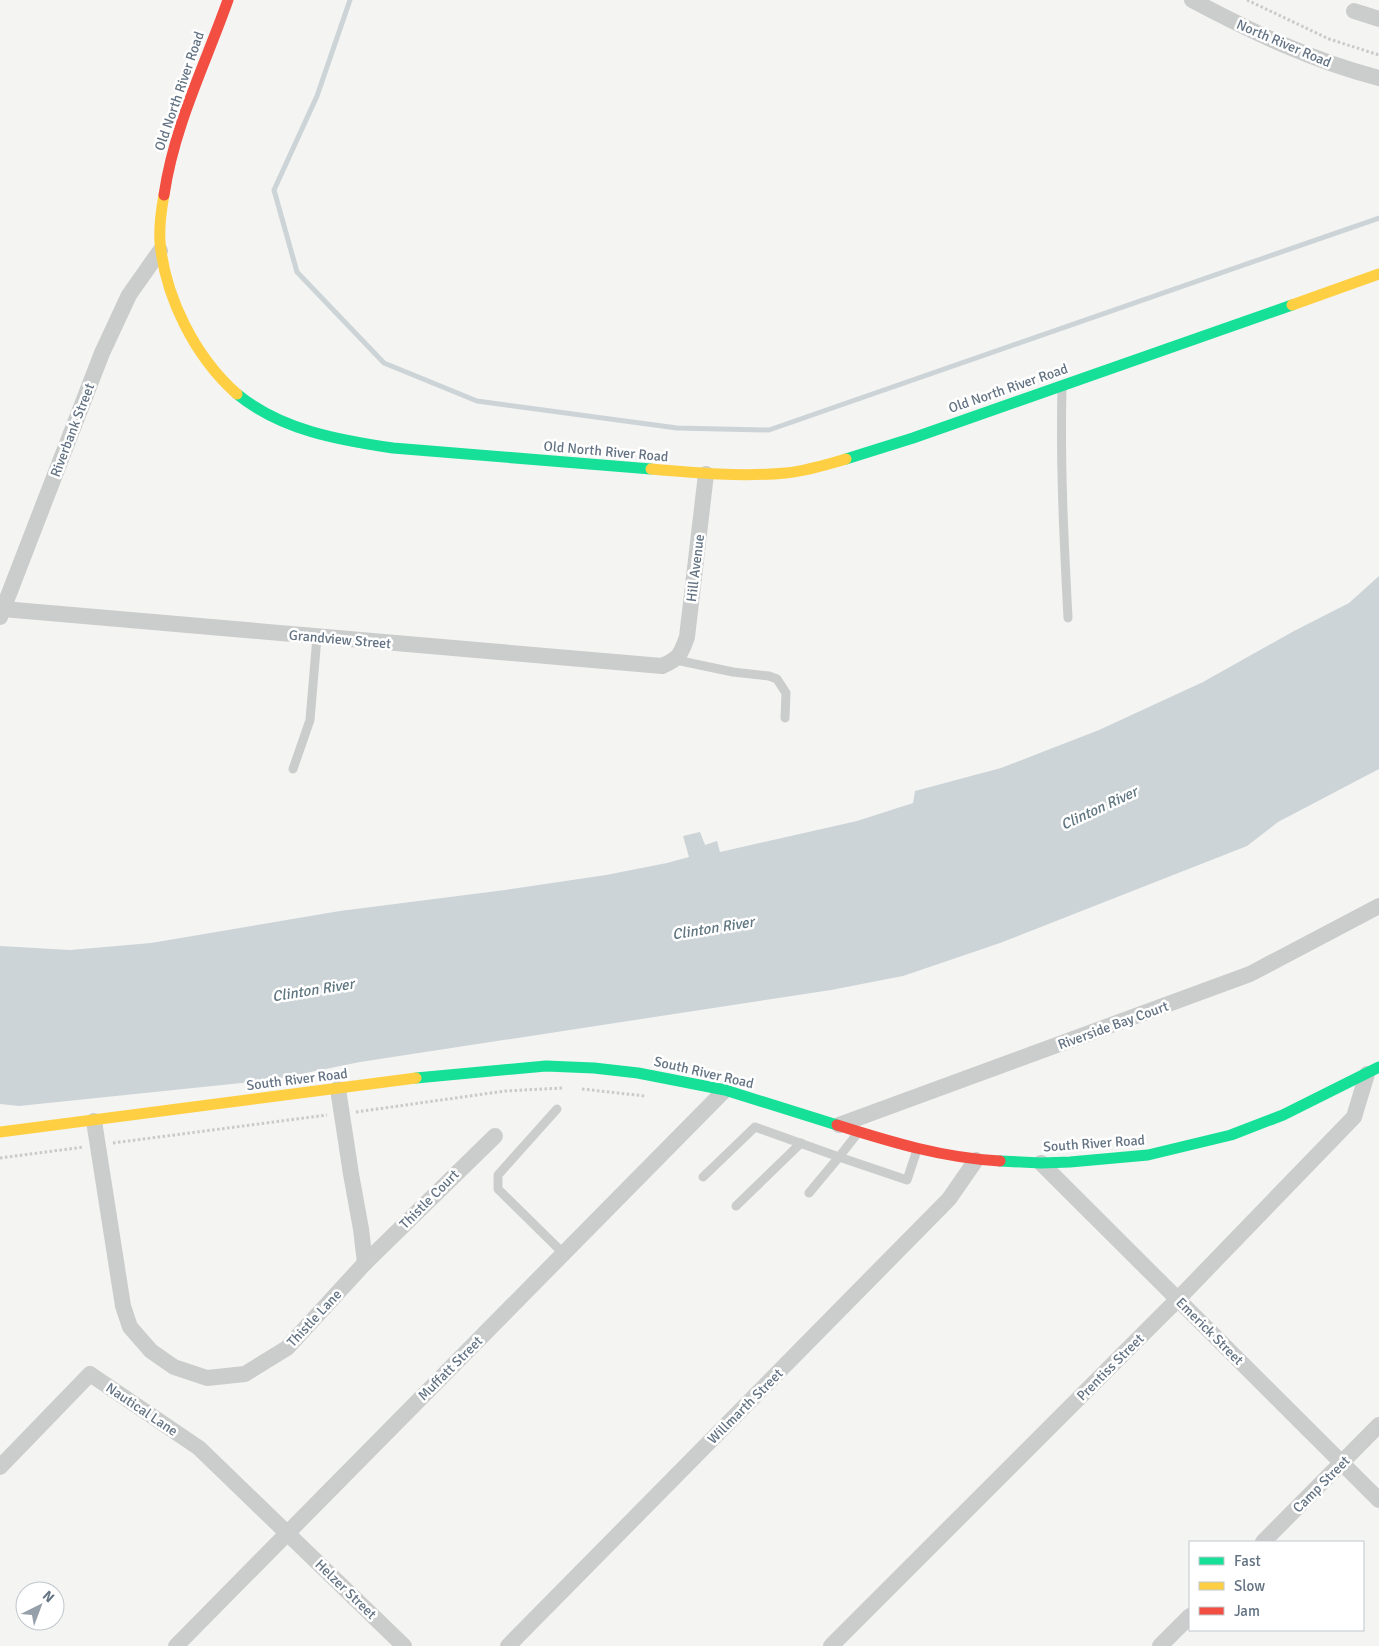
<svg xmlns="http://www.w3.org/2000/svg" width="1379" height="1646" font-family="Signika,sans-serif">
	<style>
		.water { fill: #ccd4d7 }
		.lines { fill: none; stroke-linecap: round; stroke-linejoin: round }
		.stream { stroke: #ccd4d7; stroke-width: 5 }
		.path { stroke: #cacaca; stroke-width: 3; stroke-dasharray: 2.5 2.5; stroke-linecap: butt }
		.lane { stroke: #cbcdcd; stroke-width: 9 }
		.street { stroke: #cbcdcd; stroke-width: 16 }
		.fast { stroke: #16e098; stroke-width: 11 }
		.slow { stroke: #ffcf43; stroke-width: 11 }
		.jam { stroke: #f24e42; stroke-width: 11 }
		.labels { text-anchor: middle; stroke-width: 5; stroke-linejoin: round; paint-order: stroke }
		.street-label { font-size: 14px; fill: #637383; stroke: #fff }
		.water-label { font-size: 15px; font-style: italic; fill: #5f7680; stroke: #fff }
	</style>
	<rect width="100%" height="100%" fill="#f4f4f2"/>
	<polygon class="water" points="1379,576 1379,769 1278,822 1247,846 1000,943 903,976 831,990 360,1062 271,1080 19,1106 0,1104 0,946 70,950 151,943 340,911 505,890 606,875 667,863 689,857 683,836 700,832 705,845 717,841 720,852 857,821 913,803 915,791 1001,768 1099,730 1203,682 1294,631 1349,603"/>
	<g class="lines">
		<polyline class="stream" points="350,0 317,96 274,190 297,272 384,363 477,401 677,428 769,430 1379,218"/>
		<g class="path">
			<polyline points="1247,0 1329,39 1379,55"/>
			<polyline points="582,1089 645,1096"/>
			<polyline points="356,1112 505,1091 563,1088"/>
			<polyline points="113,1143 327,1115"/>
			<polyline points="0,1158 84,1147"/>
		</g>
		<g class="lane">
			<path d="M 1062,388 C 1060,465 1064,541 1068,618"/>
			<polyline points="676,660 733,672 769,676 777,679 786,693 785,718"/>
			<polyline points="293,769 310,720 317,637"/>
			<polyline points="557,1109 498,1175 498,1189 563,1253"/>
			<polyline points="857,1134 839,1157 907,1180 917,1150"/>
			<polyline points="703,1177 755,1127 839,1157 809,1193"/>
			<polyline points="736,1206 801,1143"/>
		</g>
		<g class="street">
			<path d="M 1192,0 C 1252,32 1313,61 1379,78"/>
			<polyline points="1354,11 1379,19"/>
			<path d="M 3,609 L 662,666 C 679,659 681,654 687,637 L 706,474"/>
			<polyline points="0,617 102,353 129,295 160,251"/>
			<polyline points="338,1089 351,1174 361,1229 365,1263"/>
			<polyline points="94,1121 123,1306 130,1327 151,1351 174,1367 207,1378 245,1374 287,1348 365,1263 495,1136"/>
			<polyline points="839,1125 1250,974 1379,906"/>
			<polyline points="1041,1163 1379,1500"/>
			<polyline points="0,1467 90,1374 199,1448 404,1646"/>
			<polyline points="1263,1542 1379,1425"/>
			<polyline points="176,1646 725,1090"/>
			<polyline points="508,1646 949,1199 976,1160"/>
			<polyline points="831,1646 1178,1299 1354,1117 1367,1074"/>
			<polyline points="1160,1646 1190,1616"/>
		</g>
		<g class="fast">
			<path d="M 237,394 C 281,430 338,440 393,448 L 651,469"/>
			<polyline points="846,459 913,438 1292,305"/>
			<polyline points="416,1078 546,1066 594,1068 638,1073 725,1090 837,1125"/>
			<polyline points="1000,1161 1041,1163 1070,1162 1148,1155 1231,1135 1283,1115 1379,1067"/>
		</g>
		<g class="slow">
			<path d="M 164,195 C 161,211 159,226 160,242 C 165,297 195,357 237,394"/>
			<polyline points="1292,305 1379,274"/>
			<path d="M 651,469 C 696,473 741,477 786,473 C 806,471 826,465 846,459"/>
			<polyline points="0,1132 416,1078"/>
		</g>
		<g class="jam">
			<path d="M 164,195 C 174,126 205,65 228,0"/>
			<path d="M 837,1125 C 891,1142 943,1158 1000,1161"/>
		</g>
	</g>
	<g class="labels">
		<g class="street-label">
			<text transform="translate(1284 43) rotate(23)" y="5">North River Road</text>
			<text transform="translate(179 91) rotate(-71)" y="5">Old North River Road</text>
			<text transform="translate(1008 388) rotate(-19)" y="5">Old North River Road</text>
			<text transform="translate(72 430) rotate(-69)" y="5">Riverbank Street</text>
			<text transform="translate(606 451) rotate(5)" y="5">Old North River Road</text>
			<text transform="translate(695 568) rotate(-83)" y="5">Hill Avenue</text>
			<text transform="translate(340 639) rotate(5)" y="5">Grandview Street</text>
			<text transform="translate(1113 1025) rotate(-20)" y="5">Riverside Bay Court</text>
			<text transform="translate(704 1072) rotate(13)" y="5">South River Road</text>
			<text transform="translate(297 1079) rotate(-7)" y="5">South River Road</text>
			<text transform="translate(1094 1143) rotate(-4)" y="5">South River Road</text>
			<text transform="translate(429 1199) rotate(-45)" y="5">Thistle Court</text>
			<text transform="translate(314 1318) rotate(-47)" y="5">Thistle Lane</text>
			<text transform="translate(1210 1331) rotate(45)" y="5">Emerick Street</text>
			<text transform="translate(1110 1367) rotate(-45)" y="5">Prentiss Street</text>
			<text transform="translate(450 1368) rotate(-45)" y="5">Muffatt Street</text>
			<text transform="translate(745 1406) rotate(-45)" y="5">Willmarth Street</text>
			<text transform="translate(142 1409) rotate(34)" y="5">Nautical Lane</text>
			<text transform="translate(1321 1484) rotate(-45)" y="5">Camp Street</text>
			<text transform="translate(346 1589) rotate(44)" y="5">Helzer Street</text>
		</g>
		<g class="water-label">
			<text transform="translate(1099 808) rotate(-25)" y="5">Clinton River</text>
			<text transform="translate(713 928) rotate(-9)" y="5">Clinton River</text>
			<text transform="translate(313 990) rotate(-9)" y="5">Clinton River</text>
		</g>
	</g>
	<rect x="1189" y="1541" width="175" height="90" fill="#ffffff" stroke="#c1c7cd"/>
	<rect x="1199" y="1557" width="25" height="8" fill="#16e098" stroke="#c1c7cd"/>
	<text x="1234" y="1566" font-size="15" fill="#637383">Fast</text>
	<rect x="1199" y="1582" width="25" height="8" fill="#ffcf43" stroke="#c1c7cd"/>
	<text x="1234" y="1591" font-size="15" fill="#637383">Slow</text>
	<rect x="1199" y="1607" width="25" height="8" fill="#f24e42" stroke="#c1c7cd"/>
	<text x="1234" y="1616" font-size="15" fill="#637383">Jam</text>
	<g transform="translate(40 1606) rotate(42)"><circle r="24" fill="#ffffff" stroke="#c1c7cd"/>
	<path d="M0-4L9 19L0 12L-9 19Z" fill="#96a0aa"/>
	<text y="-8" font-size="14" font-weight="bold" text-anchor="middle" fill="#637383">N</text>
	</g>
</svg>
